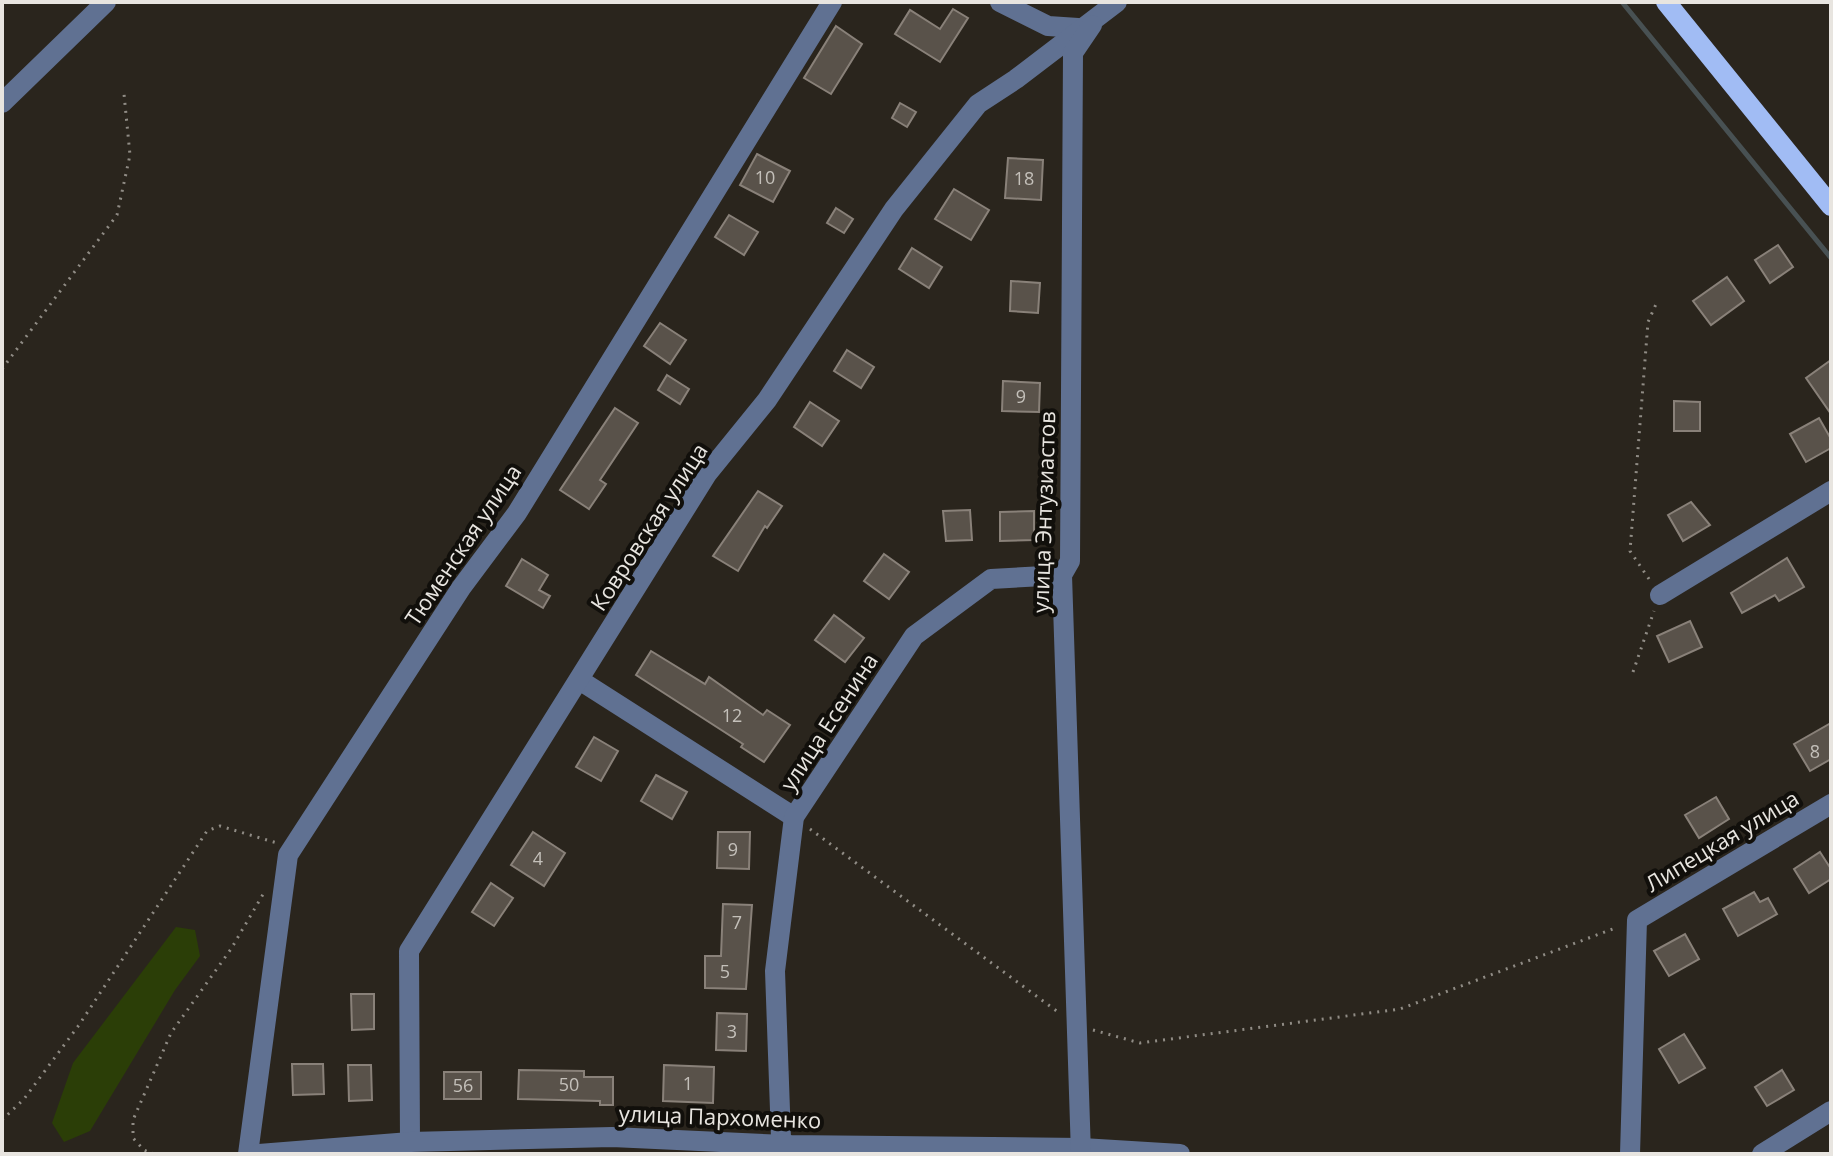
<svg xmlns="http://www.w3.org/2000/svg" width="1833" height="1156" font-family="'Open Sans',sans-serif">
	<style>
		.green { fill: #2b3e07 }
		.lines { fill: none; stroke-linecap: round; stroke-linejoin: round }
		.stream { stroke: #485153; stroke-width: 5 }
		.building { fill: #59524a; stroke: #898179; stroke-width: 2 }
		.path { stroke: #908c85; stroke-width: 3; stroke-dasharray: 2 6; stroke-linecap: butt }
		.minor { stroke: #607192; stroke-width: 20 }
		.major { stroke: #a1bcf4; stroke-width: 20 }
		.labels { text-anchor: middle; stroke-width: 8; stroke-linejoin: round; paint-order: stroke }
		.number-label { font-size: 18px; fill: #c4c0ba }
		.street-label { font-size: 22px; fill: #e8e5e0; stroke: #110f0b }
	</style>
	<rect width="100%" height="100%" fill="#2a251d"/>
	<polygon class="green" points="176,927 195,930 200,956 175,990 90,1131 64,1142 52,1123 73,1063"/>
	<g class="lines">
		<polyline class="stream" points="1622,2 1831,258"/>
	</g>
	<g class="building">
		<polygon points="953,9 968,18 940,62 895,34 910,10 940,29"/>
		<polygon points="836,26 862,44 831,94 804,78"/>
		<polygon points="900,103 916,112 907,127 892,118"/>
		<polygon points="757,154 790,171 773,202 740,185"/>
		<polygon points="1008,158 1043,160 1041,200 1005,198"/>
		<polygon points="954,189 989,210 971,240 935,219"/>
		<polygon points="836,208 853,219 844,233 827,223"/>
		<polygon points="729,215 758,232 744,255 715,237"/>
		<polygon points="1778,245 1793,267 1770,283 1755,260"/>
		<polygon points="912,248 942,267 929,288 899,269"/>
		<polygon points="1727,277 1744,301 1711,325 1693,301"/>
		<polygon points="1011,281 1040,283 1038,313 1010,311"/>
		<polygon points="660,323 686,340 670,364 644,346"/>
		<polygon points="847,350 874,367 861,388 834,371"/>
		<polygon points="1831,360 1831,414 1806,378"/>
		<polygon points="667,375 689,389 680,404 658,390"/>
		<polygon points="1003,381 1040,383 1039,412 1002,411"/>
		<polygon points="1674,401 1700,402 1700,431 1674,431"/>
		<polygon points="810,402 839,421 822,446 794,427"/>
		<polygon points="615,408 638,423 600,480 606,484 589,509 560,490"/>
		<polygon points="1819,418 1831,439 1831,448 1806,462 1790,434"/>
		<polygon points="758,491 782,506 767,528 765,526 738,571 713,556"/>
		<polygon points="1691,502 1710,525 1683,541 1668,515"/>
		<polygon points="970,510 972,540 946,541 943,511"/>
		<polygon points="1034,511 1034,540 1000,541 1000,512"/>
		<polygon points="884,554 909,572 889,599 864,581"/>
		<polygon points="1787,558 1804,587 1779,601 1775,595 1742,613 1731,593"/>
		<polygon points="522,559 548,575 539,590 550,596 543,608 506,586"/>
		<polygon points="834,615 864,638 845,662 815,640"/>
		<polygon points="1690,621 1702,647 1669,662 1657,636"/>
		<polygon points="651,651 705,684 709,677 763,715 767,710 790,725 764,762 741,747 743,744 636,675"/>
		<polygon points="1831,723 1831,759 1810,771 1794,744"/>
		<polygon points="594,737 618,751 601,781 576,767"/>
		<polygon points="656,775 687,792 672,819 641,801"/>
		<polygon points="1716,797 1729,819 1699,838 1685,815"/>
		<polygon points="533,832 565,853 544,886 511,865"/>
		<polygon points="718,832 750,832 749,869 717,868"/>
		<polygon points="1820,852 1831,869 1831,879 1809,893 1794,869"/>
		<polygon points="491,883 513,898 494,926 472,912"/>
		<polygon points="1754,892 1760,902 1768,898 1777,914 1738,936 1723,909"/>
		<polygon points="723,904 752,905 746,989 705,988 705,956 721,956"/>
		<polygon points="1685,934 1699,959 1669,976 1654,951"/>
		<polygon points="351,994 374,994 374,1029 352,1030"/>
		<polygon points="717,1013 747,1014 746,1051 716,1050"/>
		<polygon points="1684,1034 1705,1068 1679,1083 1659,1049"/>
		<polygon points="292,1064 323,1064 324,1094 293,1095"/>
		<polygon points="348,1065 371,1065 372,1100 349,1101"/>
		<polygon points="664,1065 714,1067 713,1103 663,1101"/>
		<polygon points="519,1070 584,1071 584,1077 613,1077 613,1105 600,1105 600,1101 518,1099"/>
		<polygon points="1782,1070 1794,1090 1767,1106 1755,1087"/>
		<rect x="444" y="1072" width="37" height="27"/>
	</g>
	<g class="lines">
		<g class="path">
			<polyline points="2,369 117,215 130,155 124,94"/>
			<polyline points="1649,579 1630,551 1648,322 1657,302"/>
			<polyline points="1633,672 1654,611"/>
			<polyline points="810,829 1058,1012"/>
			<polyline points="1093,1030 1140,1043 1400,1009 1618,927"/>
			<polyline points="2,1120 24,1099 79,1025 207,831 220,826 277,843"/>
			<polyline points="154,1154 144,1150 133,1138 133,1120 171,1033 231,949 265,891"/>
		</g>
		<g class="minor">
			<polyline points="1000,2 1048,26 1078,28"/>
			<polyline points="2,103 106,2"/>
			<polyline points="1660,595 1831,491"/>
			<polyline points="581,681 794,817"/>
			<polyline points="410,1142 409,951 707,474 767,400 894,209 978,104 1016,79 1117,2"/>
			<polyline points="786,1145 781,1138 775,971 794,817 914,636 991,579 1062,575"/>
			<polyline points="248,1154 288,855 461,588 517,513 832,2"/>
			<polyline points="259,1154 410,1142 612,1137 786,1145 1082,1148 1180,1154"/>
			<polyline points="1081,1154 1062,575 1070,561 1073,53 1092,25"/>
			<polyline points="1630,1154 1637,920 1831,804"/>
			<polyline points="1762,1154 1831,1111"/>
		</g>
		<polyline class="major" points="1666,2 1831,206"/>
	</g>
	<g class="labels">
		<g class="number-label">
			<text x="765" y="184">10</text>
			<text x="1024" y="185">18</text>
			<text x="1021" y="403">9</text>
			<text x="732" y="722">12</text>
			<text x="1815" y="758">8</text>
			<text x="733" y="856">9</text>
			<text x="538" y="865">4</text>
			<text x="737" y="929">7</text>
			<text x="725" y="978">5</text>
			<text x="732" y="1038">3</text>
			<text x="688" y="1090">1</text>
			<text x="569" y="1091">50</text>
			<text x="463" y="1092">56</text>
		</g>
		<g class="street-label">
			<text transform="translate(1044 512) rotate(-88)" y="8">улица Энтузиастов</text>
			<text transform="translate(649 527) rotate(-57)" y="8">Ковровская улица</text>
			<text transform="translate(463 545) rotate(-56)" y="8">Тюменская улица</text>
			<text transform="translate(829 722) rotate(-57)" y="8">улица Есенина</text>
			<text transform="translate(1722 841) rotate(-31)" y="8">Липецкая улица</text>
			<text transform="translate(720 1117) rotate(2)" y="8">улица Пархоменко</text>
		</g>
	</g>
	<rect width="1833" height="1156" fill="none" stroke="#e8e5e0" stroke-width="8"/>
</svg>
